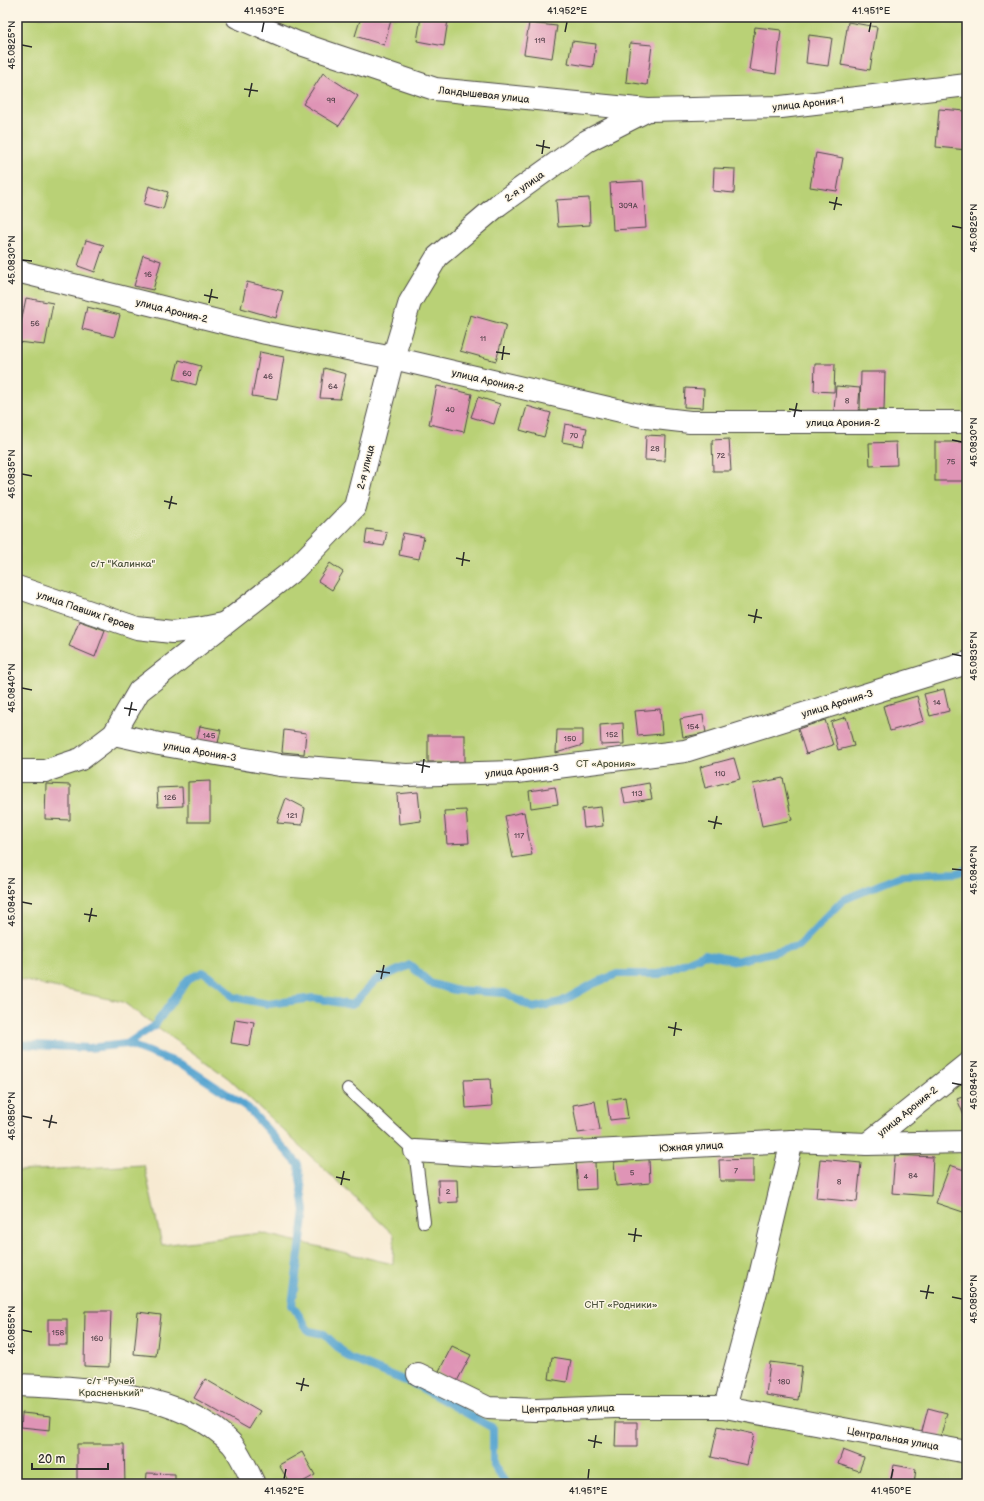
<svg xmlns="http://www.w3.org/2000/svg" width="984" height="1501" font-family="'Balsamiq Sans',sans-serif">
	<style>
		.green { fill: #b9d176; stroke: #727e50 }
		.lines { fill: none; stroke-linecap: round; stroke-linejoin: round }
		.stream { stroke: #57a4d0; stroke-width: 8 }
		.building { fill: #df94b6 }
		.lane-casing { stroke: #4a4844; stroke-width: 14 }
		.street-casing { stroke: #4a4844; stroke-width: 24 }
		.lane { stroke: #fff; stroke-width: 12 }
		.street { stroke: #fff; stroke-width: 22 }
		.ticks { fill: none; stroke: #2b2b2b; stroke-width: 1.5 }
		.labels { text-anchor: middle; stroke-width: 3; stroke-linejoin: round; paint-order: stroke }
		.number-label { font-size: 8px; fill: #58454e }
		.street-label { font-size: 10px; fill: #2b2b2b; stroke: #fcf5e5 }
		.park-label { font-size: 10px; fill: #4e543e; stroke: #fcf5e5 }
		.neatline { fill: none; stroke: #2b2b2b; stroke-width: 1.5 }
		.ticks-label { font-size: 10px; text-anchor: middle; fill: #2b2b2b }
	</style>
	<rect width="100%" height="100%" fill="#fcf5e5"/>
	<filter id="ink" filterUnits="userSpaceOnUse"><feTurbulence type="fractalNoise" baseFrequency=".025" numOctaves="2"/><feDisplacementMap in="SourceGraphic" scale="8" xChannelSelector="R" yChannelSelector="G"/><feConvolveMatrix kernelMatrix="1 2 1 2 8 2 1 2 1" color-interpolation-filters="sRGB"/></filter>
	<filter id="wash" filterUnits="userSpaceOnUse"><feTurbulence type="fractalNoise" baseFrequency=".012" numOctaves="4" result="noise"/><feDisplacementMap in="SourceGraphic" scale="16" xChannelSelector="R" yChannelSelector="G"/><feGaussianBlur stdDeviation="0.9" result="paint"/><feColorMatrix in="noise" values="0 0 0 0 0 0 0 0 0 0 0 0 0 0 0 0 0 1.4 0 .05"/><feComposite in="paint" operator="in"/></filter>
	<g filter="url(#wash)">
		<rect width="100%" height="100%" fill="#f7ead2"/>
		<polygon class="green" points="17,17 967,17 967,1484 17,1484 17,1171 144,1165 162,1245 261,1233 393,1264 394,1235 228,1078 123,1002 17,979"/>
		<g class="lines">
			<g class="stream">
				<polyline points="17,1044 89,1048 127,1044 155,1025 188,979 203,972 223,985 233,997 268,1004 314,998 352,1005 376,980 410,965 430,983 454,990 505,993 533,1008 561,1002 593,984 617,974 659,974 705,954 736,961 798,946 843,900 903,875 957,873 967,869"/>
				<polyline points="127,1044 183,1065 248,1108 298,1164 305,1211 292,1305 309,1331 324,1334 349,1358 418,1386 493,1428 493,1464 506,1484"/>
			</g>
		</g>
		<g id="blocks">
			<g class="building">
				<polygon points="361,17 392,17 384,45 355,36"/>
				<polygon points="421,17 448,20 444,46 417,41"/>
				<polygon points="848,22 877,27 870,70 841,65"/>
				<polygon points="529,23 557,26 552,58 524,54"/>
				<polygon points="755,27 781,30 776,74 749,70"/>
				<polygon points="809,35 832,38 828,66 806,63"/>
				<polygon points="572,41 596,44 593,67 568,63"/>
				<polygon points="630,43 652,45 647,85 626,82"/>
				<polygon points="323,73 358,96 339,126 303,104"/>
				<polygon points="939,109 967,111 967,150 936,147"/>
				<polygon points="816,153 843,158 837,191 810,187"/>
				<polygon points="714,168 735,169 734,193 713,191"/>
				<polygon points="643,181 646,228 613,230 610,183"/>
				<polygon points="149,186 168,192 163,209 144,204"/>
				<polygon points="589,198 590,225 558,227 556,200"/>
				<polygon points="86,240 104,245 95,272 78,266"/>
				<polygon points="143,255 161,261 153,290 134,286"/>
				<polygon points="247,282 283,291 276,318 241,308"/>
				<polygon points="26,298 53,303 45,345 17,342"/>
				<polygon points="87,307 120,315 114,337 82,329"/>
				<polygon points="470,315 506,325 496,361 460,351"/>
				<polygon points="260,352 284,357 277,400 252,396"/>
				<polygon points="179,360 201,366 196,385 174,379"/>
				<polygon points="815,364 835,364 834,392 814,391"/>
				<polygon points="324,368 346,374 340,399 320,398"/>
				<polygon points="861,372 885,372 884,410 860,410"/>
				<polygon points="437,386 472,394 464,432 429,424"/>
				<polygon points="836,386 860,388 858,413 834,411"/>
				<polygon points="685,388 704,389 703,408 684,407"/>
				<polygon points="478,397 500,404 494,424 471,417"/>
				<polygon points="527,406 551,413 544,437 520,430"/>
				<polygon points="565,424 587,428 583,446 562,442"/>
				<polygon points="646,435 666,436 665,461 645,460"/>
				<polygon points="729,439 731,471 713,471 712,440"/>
				<polygon points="896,442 897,465 870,466 869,443"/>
				<rect x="935" y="442" width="32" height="39"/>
				<polygon points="367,529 387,532 384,546 365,543"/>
				<polygon points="403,533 424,537 419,559 399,555"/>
				<polygon points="330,563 343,572 332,590 318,581"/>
				<polygon points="79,621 105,630 95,657 69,646"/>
				<polygon points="944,689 949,711 930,716 924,694"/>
				<polygon points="917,696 924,721 890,731 883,706"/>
				<polygon points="660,709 662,734 638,736 635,711"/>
				<polygon points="703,715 706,733 683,737 680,719"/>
				<polygon points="846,717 854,746 838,750 831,722"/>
				<polygon points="825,720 833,745 806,754 798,729"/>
				<polygon points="623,723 624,744 601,745 600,725"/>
				<polygon points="200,726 221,730 218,743 197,740"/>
				<polygon points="284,730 306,733 304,754 282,752"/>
				<polygon points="557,730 583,730 583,745 556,753"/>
				<rect x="428" y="735" width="37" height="27"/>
				<polygon points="734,758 740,779 705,788 700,767"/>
				<polygon points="783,778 792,820 762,826 753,784"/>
				<polygon points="210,781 210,822 188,822 188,782"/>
				<polygon points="649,783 652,799 625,803 622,788"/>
				<polygon points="46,784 70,785 70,820 45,819"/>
				<polygon points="182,787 183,806 158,807 157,788"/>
				<polygon points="555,787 558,804 531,808 529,791"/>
				<polygon points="418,792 421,821 399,824 397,794"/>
				<polygon points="286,798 305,808 302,825 277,823"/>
				<polygon points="601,807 603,826 584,828 582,809"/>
				<polygon points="466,810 469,843 447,844 444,811"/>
				<polygon points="524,812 532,855 513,858 505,816"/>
				<polygon points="235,1019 254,1022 250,1046 231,1043"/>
				<polygon points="490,1079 492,1106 466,1108 464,1080"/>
				<polygon points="967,1095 967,1117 965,1118 957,1099"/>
				<polygon points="625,1097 628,1118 610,1120 607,1100"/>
				<polygon points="595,1101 600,1130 578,1133 573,1105"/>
				<polygon points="895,1155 933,1157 931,1196 892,1193"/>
				<polygon points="649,1159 650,1183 616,1186 614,1162"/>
				<polygon points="753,1159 753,1181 720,1181 719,1160"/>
				<polygon points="820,1159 861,1163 857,1202 816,1198"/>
				<polygon points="595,1162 596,1189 578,1190 576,1163"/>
				<polygon points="950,1165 967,1171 966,1213 936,1203"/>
				<polygon points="438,1180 457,1180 458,1202 439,1203"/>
				<polygon points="85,1311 111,1311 109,1367 84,1366"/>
				<polygon points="138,1312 161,1315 156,1356 134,1354"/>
				<rect x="48" y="1319" width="19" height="26"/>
				<polygon points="452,1346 471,1355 456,1383 438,1373"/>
				<polygon points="552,1357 571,1360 567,1382 549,1379"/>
				<polygon points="770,1362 802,1366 798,1400 766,1395"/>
				<polygon points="205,1379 260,1411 249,1429 194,1398"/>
				<polygon points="928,1408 947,1413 940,1440 921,1435"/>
				<polygon points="22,1413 51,1416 50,1430 21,1427"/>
				<polygon points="616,1422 637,1422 637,1447 615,1447"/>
				<polygon points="718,1426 754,1434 747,1465 711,1457"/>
				<polygon points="77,1444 124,1444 125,1484 77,1484"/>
				<polygon points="843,1450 864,1458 859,1471 838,1464"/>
				<polygon points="302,1452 315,1475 299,1484 290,1484 279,1465"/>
				<polygon points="894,1465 916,1469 914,1484 890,1484"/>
				<polygon points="147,1473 175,1474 175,1484 146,1484"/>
			</g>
		</g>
	</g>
	<g filter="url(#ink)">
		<use href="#blocks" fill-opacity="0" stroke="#4a4844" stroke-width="1"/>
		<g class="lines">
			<g class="lane-casing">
				<polyline id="lane" points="348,1089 415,1151 424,1222"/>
			</g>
			<g class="street-casing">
				<g id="street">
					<polyline points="237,17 298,43 435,89 648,110 781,107 967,85"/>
					<polyline points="17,271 266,333 393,358 647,417 690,422 967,422"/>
					<polyline points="17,587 137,628 172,632 198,629 223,624"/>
					<polyline points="114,734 159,744 280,765 406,775 517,772 685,751 967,663"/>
					<polyline points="17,771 45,771 81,759 114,734 139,691 295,569 355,507 393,358 410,302 437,257 498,205 587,141 648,110"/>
					<polyline points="867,1144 967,1064"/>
					<polyline points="415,1151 495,1156 792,1141 867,1144 967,1142"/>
					<polyline points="418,1374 488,1408 536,1410 614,1407 725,1407 967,1452"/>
					<path d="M 17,1385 C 84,1388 183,1392 232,1444 C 241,1455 248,1472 254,1484"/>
					<polyline points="725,1407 759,1280 792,1141"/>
				</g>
			</g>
			<use href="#lane" class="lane"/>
			<use href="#street" class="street"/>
		</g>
	</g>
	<path class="ticks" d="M 262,32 L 264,22M 565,32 L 567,22M 869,32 L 871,22M 22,45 L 32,47M 244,89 L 258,91M 249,97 L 252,83M 536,145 L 550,148M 542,154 L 544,140M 829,202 L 842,205M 834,210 L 837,197M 952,226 L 962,228M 22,260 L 32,261M 204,295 L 218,298M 209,303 L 212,289M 496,352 L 510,354M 502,360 L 504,346M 789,409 L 802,411M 794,417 L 797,403M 952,440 L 962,442M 22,474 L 32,476M 164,501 L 177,504M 169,509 L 172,496M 456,558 L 470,561M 462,566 L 464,552M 748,615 L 762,618M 754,623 L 757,609M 952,654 L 962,656M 22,688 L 32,690M 124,708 L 137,710M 129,716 L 132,702M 416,764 L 430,767M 422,773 L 424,759M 708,821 L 722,824M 714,829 L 717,816M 952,869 L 962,870M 22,902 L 32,904M 84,914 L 97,916M 89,922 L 92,908M 376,971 L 390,973M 381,979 L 384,965M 668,1027 L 682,1030M 674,1036 L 676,1022M 952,1083 L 962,1085M 22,1116 L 32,1118M 43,1120 L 57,1123M 49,1128 L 52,1115M 336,1177 L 350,1180M 341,1185 L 344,1171M 628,1234 L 642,1236M 634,1242 L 636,1228M 920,1291 L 934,1293M 952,1297 L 962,1299M 926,1299 L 929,1285M 22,1330 L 32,1332M 296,1383 L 309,1386M 301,1391 L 304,1378M 588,1440 L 602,1443M 594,1448 L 596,1435M 284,1479 L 286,1469M 588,1479 L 589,1469M 891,1479 L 893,1469"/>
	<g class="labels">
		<g class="number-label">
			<text x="540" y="43">119</text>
			<text x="331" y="103">99</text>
			<text x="628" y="208">309А</text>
			<text x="148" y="277">16</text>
			<text x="35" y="326">56</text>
			<text x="483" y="341">11</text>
			<text x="187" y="376">60</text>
			<text x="268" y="379">46</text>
			<text x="333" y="389">64</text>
			<text x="847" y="403">8</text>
			<text x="450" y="412">40</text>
			<text x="574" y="438">70</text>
			<text x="655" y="451">28</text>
			<text x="721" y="458">72</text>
			<text x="951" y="464">75</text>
			<text x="937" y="705">14</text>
			<text x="693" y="729">154</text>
			<text x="612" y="737">152</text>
			<text x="209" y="738">145</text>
			<text x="570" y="741">150</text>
			<text x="720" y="776">110</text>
			<text x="637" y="796">113</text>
			<text x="170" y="800">126</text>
			<text x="292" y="818">121</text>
			<text x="519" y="838">117</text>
			<text x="736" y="1173">7</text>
			<text x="632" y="1175">5</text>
			<text x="913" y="1178">84</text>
			<text x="586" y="1179">4</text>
			<text x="839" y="1184">8</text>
			<text x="448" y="1194">2</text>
			<text x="58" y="1335">158</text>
			<text x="97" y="1341">160</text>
			<text x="784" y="1384">180</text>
		</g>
		<g class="street-label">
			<text transform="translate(484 94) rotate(6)" y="4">Ландышевая улица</text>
			<text transform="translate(808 103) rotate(-6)" y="4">улица Арония-1</text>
			<text transform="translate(524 186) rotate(-35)" y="4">2-я улица</text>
			<text transform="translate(172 310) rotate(14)" y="4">улица Арония-2</text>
			<text transform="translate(488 380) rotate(13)" y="4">улица Арония-2</text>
			<text x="843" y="426">улица Арония-2</text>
			<text transform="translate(365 467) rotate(-76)" y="4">2-я улица</text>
			<text transform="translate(86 610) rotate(19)" y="4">улица Павших Героев</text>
			<text transform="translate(837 703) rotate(-17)" y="4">улица Арония-3</text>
			<text transform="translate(200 751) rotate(10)" y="4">улица Арония-3</text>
			<text transform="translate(522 770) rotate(-5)" y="4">улица Арония-3</text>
			<text transform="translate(907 1111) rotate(-39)" y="4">улица Арония-2</text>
			<text transform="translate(691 1146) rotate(-3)" y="4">Южная улица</text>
			<text transform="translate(568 1408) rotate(-1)" y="4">Центральная улица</text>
			<text transform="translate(893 1438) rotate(10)" y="4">Центральная улица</text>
		</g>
		<g class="park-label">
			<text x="123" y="567">с/т "Калинка"</text>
			<text x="606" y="767">СТ «Арония»</text>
			<text x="621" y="1308">СНТ «Родники»</text>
			<text x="111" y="1384">с/т "Ручей<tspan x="111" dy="12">Красненький"</tspan></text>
		</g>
	</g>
	<rect width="984" height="1501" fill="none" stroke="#fcf5e5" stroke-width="44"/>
	<path d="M32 1463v6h76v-6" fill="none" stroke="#2b2b2b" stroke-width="2"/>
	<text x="38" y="1463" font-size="12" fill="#2b2b2b" stroke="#fcf5e5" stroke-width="3" paint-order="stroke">20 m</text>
	<rect x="22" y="22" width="940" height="1457" class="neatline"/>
	<g class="ticks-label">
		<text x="264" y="14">41.953°E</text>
		<text x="567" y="14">41.952°E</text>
		<text x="871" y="14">41.951°E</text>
		<text transform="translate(11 45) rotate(-90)" y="4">45.0825°N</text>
		<text transform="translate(973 228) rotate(-90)" y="4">45.0825°N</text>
		<text transform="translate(11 260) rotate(-90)" y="4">45.0830°N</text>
		<text transform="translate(973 442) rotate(-90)" y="4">45.0830°N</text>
		<text transform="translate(11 474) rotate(-90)" y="4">45.0835°N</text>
		<text transform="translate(973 656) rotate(-90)" y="4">45.0835°N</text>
		<text transform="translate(11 688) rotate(-90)" y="4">45.0840°N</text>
		<text transform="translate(973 870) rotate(-90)" y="4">45.0840°N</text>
		<text transform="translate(11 902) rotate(-90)" y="4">45.0845°N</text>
		<text transform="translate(973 1085) rotate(-90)" y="4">45.0845°N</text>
		<text transform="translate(11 1116) rotate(-90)" y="4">45.0850°N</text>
		<text transform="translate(973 1299) rotate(-90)" y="4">45.0850°N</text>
		<text transform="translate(11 1330) rotate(-90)" y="4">45.0855°N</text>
		<text x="284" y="1494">41.952°E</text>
		<text x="588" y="1494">41.951°E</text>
		<text x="891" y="1494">41.950°E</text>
	</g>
</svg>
